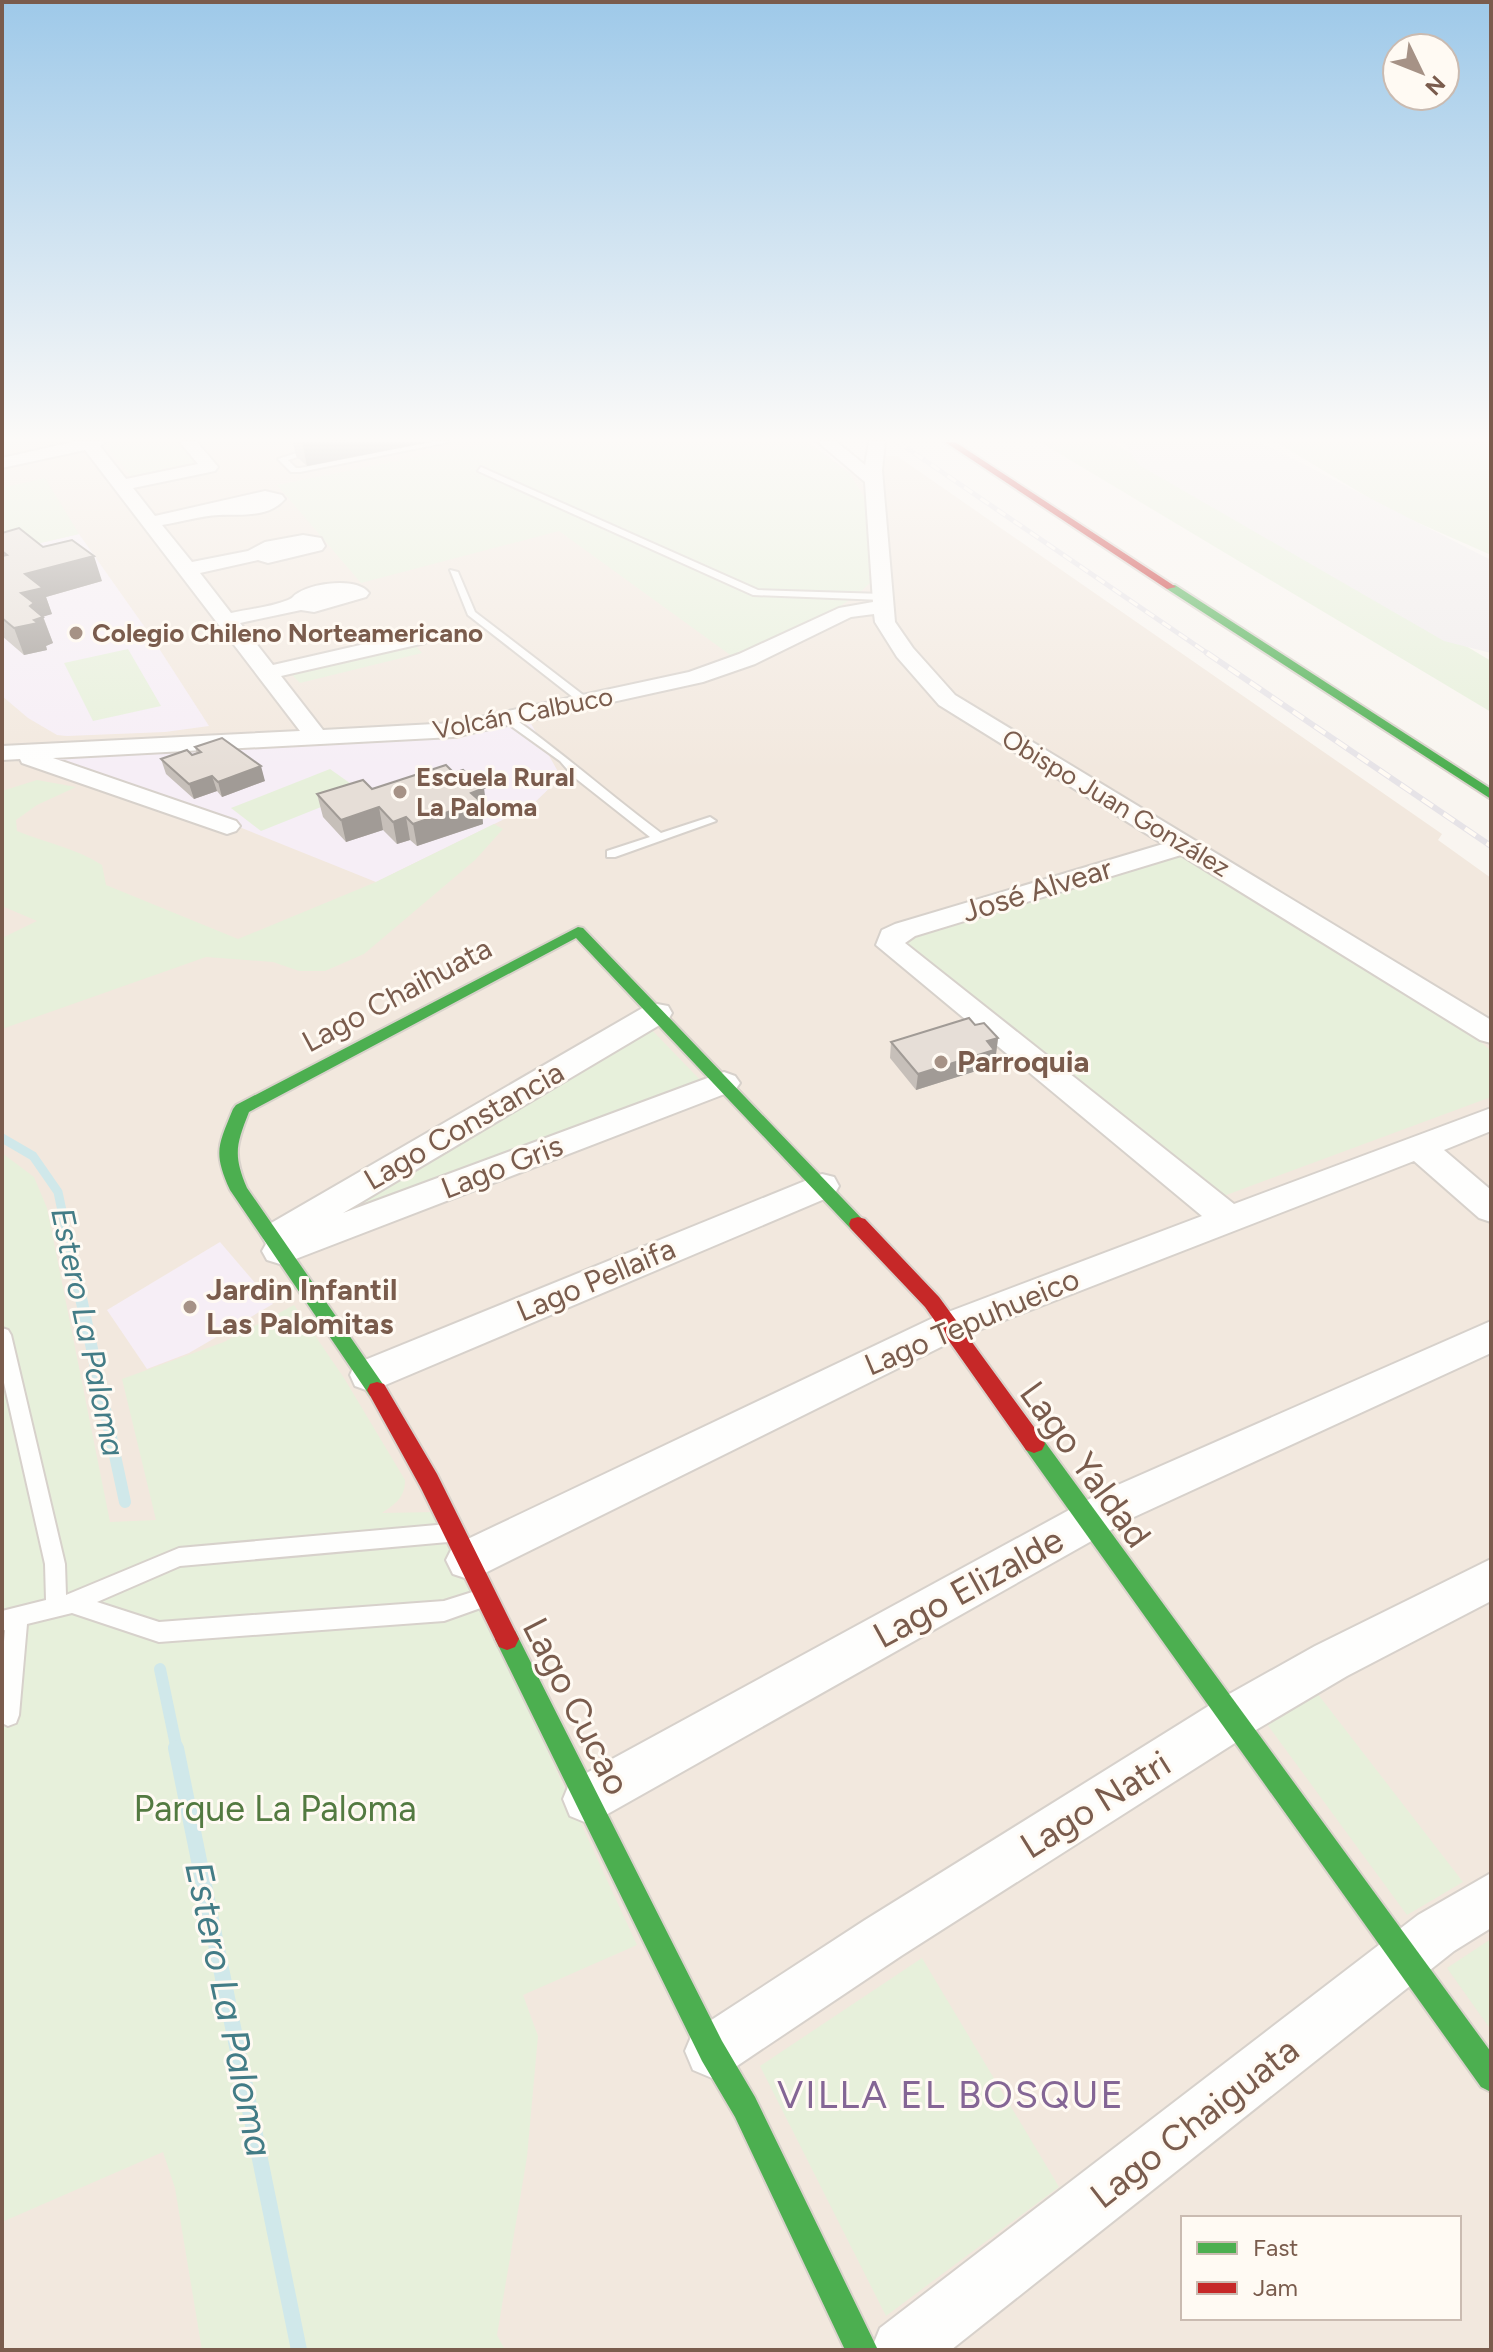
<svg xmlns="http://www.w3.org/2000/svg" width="1493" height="2352" font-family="Figtree,sans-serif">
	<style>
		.residential { fill: #f2e8de; fill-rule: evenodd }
		.education { fill: #f6eef6 }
		.green { fill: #e7f0db }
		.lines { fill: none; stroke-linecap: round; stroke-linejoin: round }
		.stream-far2 { stroke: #d0e8ea; stroke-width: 9 }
		.stream-far1 { stroke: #d0e8ea; stroke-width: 12 }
		.stream { stroke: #d0e8ea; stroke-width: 16 }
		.runway { fill: #f0ecec; fill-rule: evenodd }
		.lane-casing { stroke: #d7d1cb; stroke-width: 4 }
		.street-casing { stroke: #d7d1cb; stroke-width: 4 }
		.fast-casing { stroke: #d9d2cb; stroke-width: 4 }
		.jam-casing { stroke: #d9d2cb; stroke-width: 4 }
		.lane { fill: #fefefd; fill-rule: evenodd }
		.street { fill: #fefefd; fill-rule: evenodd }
		.fast { fill: #4caf50; fill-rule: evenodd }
		.jam { fill: #c62828; fill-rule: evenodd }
		.rail-far1-casing { stroke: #e6e3e7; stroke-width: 5 }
		.rail-casing { stroke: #e6e3e7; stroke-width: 6 }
		.rail-far1 { stroke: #fffaf3; stroke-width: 3; stroke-dasharray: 10; stroke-linecap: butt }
		.rail { stroke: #fffaf3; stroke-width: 4; stroke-dasharray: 13; stroke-linecap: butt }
		.wall { fill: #c6bfb9 }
		.shaded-wall { fill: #a19b96 }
		.building { fill: #e6ded7; stroke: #a19b96; stroke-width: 2 }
		.poi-dot { fill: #a69286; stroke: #fffaf3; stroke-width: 3 }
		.labels { text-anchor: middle; stroke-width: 6; stroke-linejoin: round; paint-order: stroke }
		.far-poi-label { font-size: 26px; font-weight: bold; fill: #7a5c4d; stroke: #fffaf3; text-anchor: start }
		.far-street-label { font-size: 26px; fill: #7a5c4d; stroke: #fffaf3 }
		.street-label { font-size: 30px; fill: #7a5c4d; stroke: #fffaf3 }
		.poi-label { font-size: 30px; font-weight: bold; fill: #7a5c4d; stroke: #fffaf3; text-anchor: start }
		.water-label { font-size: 32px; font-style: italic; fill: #437c86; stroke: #fffaf3 }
		.near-street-label { font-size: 36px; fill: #7a5c4d; stroke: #fffaf3 }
		.near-park-label { font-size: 36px; fill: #537a41; stroke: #fffaf3 }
		.near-water-label { font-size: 38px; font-style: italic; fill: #437c86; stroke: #fffaf3 }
		.near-neighbourhood-label { font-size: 38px; letter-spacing: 2px; fill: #846695; stroke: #fffaf3 }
	</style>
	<rect width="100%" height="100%" fill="#f9f5f0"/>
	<path class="residential" d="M 2,442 L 808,442 L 851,473 L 884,475 L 882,456 L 897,456 L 1442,834 L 1438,840 L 1491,878 L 1491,2350 L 2,2350 ZM 1183,2218 L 1459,2218 L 1459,2318 L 1183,2318 Z"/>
	<g class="education">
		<polygon points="79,534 151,636 209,726 165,732 67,736 57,735 28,718 2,696 2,552"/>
		<polygon points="529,720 561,777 531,806 376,882 202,812 46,756 287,743 457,739"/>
		<polygon points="220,1242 273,1304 189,1353 147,1369 107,1310"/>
	</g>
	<g class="green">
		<polygon points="114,442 182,442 203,465 133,479 107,446"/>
		<path d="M 492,442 L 808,442 L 850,474 L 866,500 L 870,583 C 837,616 776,638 733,657 L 559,531 L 361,583 L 277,485 Z"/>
		<polygon points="1040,442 1111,442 1301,547 1491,661 1491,712"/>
		<polygon points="1276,442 1491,442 1491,555 1389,510"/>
		<polygon points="45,478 79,534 2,552 2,488"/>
		<polygon points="412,642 422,653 300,683 289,672"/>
		<polygon points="128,649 161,706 93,721 64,663"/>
		<polygon points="330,769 361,791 261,831 231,808"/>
		<path d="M 37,780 L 76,787 L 37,805 L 16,820 L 17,831 C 46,843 76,848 102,865 L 106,885 L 238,939 L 376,882 L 494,824 L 503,829 L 475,860 L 364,954 L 325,971 L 299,971 L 273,962 L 206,957 L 2,1029 L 2,938 L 37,921 L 2,906 L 2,791 Z"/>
		<polygon points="1185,854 1466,1029 1491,1051 1491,1097 1221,1197 899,946 905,936"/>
		<polygon points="649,1027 705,1085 318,1223"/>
		<path d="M 2,1153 L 34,1177 L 47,1208 L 110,1522 L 156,1520 L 122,1379 L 224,1342 L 294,1305 L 344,1378 L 405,1480 C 405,1498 395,1504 382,1513 L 437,1512 L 637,1945 L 523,1995 L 538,2036 L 527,2157 L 497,2335 L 505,2350 L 202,2350 L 175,2188 L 163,2152 L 2,2222 Z"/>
		<polygon points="1317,1693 1463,1882 1407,1915 1264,1720"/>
		<polygon points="1491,1939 1491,2030 1447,1968"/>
		<polygon points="922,1958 1059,2187 886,2316 760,2066"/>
	</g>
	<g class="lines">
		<polyline class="stream-far2" points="2,1138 33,1156 58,1192 78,1286"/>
		<g class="stream-far1">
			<polyline points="78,1284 125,1502"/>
			<polyline points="160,1669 177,1750"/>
		</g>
		<polyline class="stream" points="176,1748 299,2350"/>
		<polygon class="runway" points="1123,442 1260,442 1491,560 1491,653 1444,641 1139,465"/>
		<g class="lane-casing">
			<g id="lane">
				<polygon points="331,442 344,442 288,460 296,468 300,468 432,442 449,442 300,472 291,472 278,459"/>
				<polygon points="481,467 758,590 883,594 888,597 883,600 753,595 478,471"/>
				<polygon points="450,570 458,572 475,612 591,701 591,705 583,705 468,615"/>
				<path d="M 504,717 L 512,717 C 563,753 610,795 661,833 L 710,817 L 716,821 L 615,857 L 607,857 L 607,851 L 650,837 L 574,777 L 560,761 L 504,721 Z"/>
				<polygon points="2,1328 8,1330 11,1335 65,1564 66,1595 179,1548 448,1524 455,1527 458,1533 455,1539 448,1542 180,1566 97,1602 159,1622 444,1601 482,1589 489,1591 492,1598 489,1605 444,1621 159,1642 72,1613 27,1624 19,1715 16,1723 8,1726 2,1723 2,1664 5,1630 2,1631 2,1611 46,1600 45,1564 2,1374"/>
			</g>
		</g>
		<g class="street-casing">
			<g id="street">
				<path d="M 73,442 L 105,442 L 100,446 L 126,479 L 198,464 L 180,442 L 197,442 L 218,467 L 215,471 L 133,488 L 155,516 L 265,491 L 282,495 L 285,499 C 269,518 241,514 219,515 C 200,516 181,522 162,525 L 192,562 L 248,551 L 265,542 L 303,535 L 321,538 L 325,546 L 322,550 L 268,563 L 258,560 L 200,573 L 231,613 C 249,609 271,607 288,600 C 295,597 291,597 298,593 C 314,583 357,577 369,593 L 366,597 L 314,612 L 301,610 L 240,623 L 273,665 L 417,632 L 425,633 L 428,638 L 425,643 L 281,676 L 323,730 L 453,723 L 689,672 L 739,654 L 839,608 L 873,602 L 865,482 L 818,442 L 837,442 L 865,465 L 869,442 L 885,442 L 882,470 L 895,622 L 913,648 L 955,695 L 1491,1020 L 1491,1043 L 1480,1040 L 1181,855 L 915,936 L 905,943 L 1234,1204 L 1491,1108 L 1491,1131 L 1444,1150 L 1491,1190 L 1491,1222 L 1479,1218 L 1414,1161 L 961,1337 L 483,1574 L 468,1579 L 453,1574 L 446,1560 L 453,1546 L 935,1317 L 1202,1216 L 876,945 L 882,930 L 895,924 L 1163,844 L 939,705 L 897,657 L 875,622 L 874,614 L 851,617 L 755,664 L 703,682 L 453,737 L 53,758 L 236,821 L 240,826 L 236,831 L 227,834 L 22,763 L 20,759 L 2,760 L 2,746 L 300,731 L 85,450 L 2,468 L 2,458 Z"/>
				<polygon points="657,1004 668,1006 672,1013 668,1020 343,1213 713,1076 724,1072 735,1076 740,1083 735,1090 293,1260 280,1264 267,1260 262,1251 266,1244 261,1235 266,1226 646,1006"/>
				<polygon points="822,1174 834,1177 839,1186 834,1195 383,1386 369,1391 355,1386 350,1375 355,1364"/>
				<polygon points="1491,1321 1491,1353 1134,1517 604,1816 587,1823 570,1816 563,1799 570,1782 1104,1491"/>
				<polygon points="1491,1559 1491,1601 1347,1676 1249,1734 901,1956 731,2070 712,2078 693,2070 685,2051 693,2032 865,1920 1215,1702 1315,1646"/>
				<polygon points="1491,1873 1491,1928 1454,1951 951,2350 871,2350 880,2328 1418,1915"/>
			</g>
		</g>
		<g class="fast-casing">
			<g id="fast">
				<polygon points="1167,585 1175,585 1491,789 1491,799 1167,589"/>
				<path d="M 578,927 L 583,928 L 867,1224 L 865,1229 L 851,1229 L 576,938 L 249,1112 C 236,1145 233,1155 247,1188 L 387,1390 L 384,1396 L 377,1398 L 370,1396 L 230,1190 C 213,1152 218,1146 233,1109 L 236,1105 Z"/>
				<polygon points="1034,1435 1042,1438 1491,2052 1491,2092 1481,2087 1026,1450 1023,1444 1026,1438"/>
				<polygon points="507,1628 515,1631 722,2041 755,2097 878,2350 845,2350 735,2117 702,2061 499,1647 495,1639 499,1631"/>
			</g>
		</g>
		<g class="jam-casing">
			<g id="jam">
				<polygon points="945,442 955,442 1176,587 1167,589"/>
				<polygon points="858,1217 865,1219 939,1297 1042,1438 1045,1444 1042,1450 1034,1453 1026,1450 925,1307 851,1229 849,1224 851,1219"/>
				<polygon points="377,1382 384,1384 437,1474 515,1631 519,1639 515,1647 507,1650 499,1647 421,1488 367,1390 370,1384"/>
			</g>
		</g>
		<use href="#lane" class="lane"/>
		<use href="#street" class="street"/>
		<use href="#fast" class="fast"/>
		<use href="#jam" class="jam"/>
		<g class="rail-far1-casing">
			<polyline id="rail-far1" points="898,442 1210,655"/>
		</g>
		<g class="rail-casing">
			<polyline id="rail" points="1207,653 1491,846"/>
		</g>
		<use href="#rail-far1" class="rail-far1"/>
		<use href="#rail" class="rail"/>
	</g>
	<g class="wall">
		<polygon points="293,442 429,442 307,466 296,456"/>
		<polygon points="2,533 43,547 102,581 46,597 52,614 43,616 53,643 46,646 47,650 24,655 2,636"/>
		<polygon points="195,747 265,781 222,797 217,791 194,799 166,774 161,759 197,754"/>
		<polygon points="372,789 487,811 482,812 483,824 417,846 410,840 397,844 383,830 346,842 323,817 317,794"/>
		<polygon points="975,1025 998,1038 996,1054 994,1054 992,1066 916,1090 890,1058 891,1042"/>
	</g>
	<g class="shaded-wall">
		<polygon points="302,442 429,442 307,466"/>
		<polygon points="94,556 102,581 46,597 52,614 39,618 43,617 53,643 46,646 47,650 24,655 14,628 25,574"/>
		<polygon points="261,766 265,781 222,797 218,782"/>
		<polygon points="212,776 217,791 194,799 189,784"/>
		<polygon points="484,788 487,811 482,812 483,824 417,846 413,824 471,793"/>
		<polygon points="379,807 383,830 346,842 341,820"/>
		<polygon points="406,817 410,840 397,844 393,822"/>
		<polygon points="998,1038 996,1054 994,1054 992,1066 916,1090 918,1074 987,1041"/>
	</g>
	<g class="building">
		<polygon points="19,528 43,547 72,540 94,556 25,574 43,588 21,593 34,603 30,606 43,617 34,620 38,623 14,628 2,618 2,556 7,555 2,551 2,533"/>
		<polygon points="222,738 261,766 218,782 212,776 189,784 161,759 187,750 192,755 201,752 195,747"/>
		<polygon points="446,765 454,773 463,770 484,788 471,793 480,801 413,824 406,817 393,822 379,807 341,820 317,794 363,780 372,789"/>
		<polygon points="969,1018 975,1025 984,1023 998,1038 987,1041 994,1050 918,1074 891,1042"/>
	</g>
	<linearGradient id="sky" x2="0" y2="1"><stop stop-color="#9ec9e9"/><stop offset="0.57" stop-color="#fcfaf8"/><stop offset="1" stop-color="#fcfaf8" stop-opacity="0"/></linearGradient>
	<rect width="1493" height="771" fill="url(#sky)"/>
	<g class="poi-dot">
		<circle cx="76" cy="633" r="8"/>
		<circle cx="400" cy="792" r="8"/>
		<circle cx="941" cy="1062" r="8"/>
		<circle cx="190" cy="1307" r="8"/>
	</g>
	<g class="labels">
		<g class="far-poi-label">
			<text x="92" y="642">Colegio Chileno Norteamericano</text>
			<text x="416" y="786">Escuela Rural<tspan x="416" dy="30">La Paloma</tspan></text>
		</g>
		<g class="far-street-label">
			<text transform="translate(523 713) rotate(-11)" y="9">Volcán Calbuco</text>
			<text transform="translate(1116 803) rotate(31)" y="9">Obispo Juan González</text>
		</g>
		<g class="street-label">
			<text transform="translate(1037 890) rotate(-17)" y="10">José Alvear</text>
			<text transform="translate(397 995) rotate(-28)" y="10">Lago Chaihuata</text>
			<text transform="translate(464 1126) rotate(-30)" y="10">Lago Constancia</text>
			<text transform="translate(502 1167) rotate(-21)" y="10">Lago Gris</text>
			<text transform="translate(596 1280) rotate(-23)" y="10">Lago Pellaifa</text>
			<text transform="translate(972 1322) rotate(-23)" y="10">Lago Tepuhueico</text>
		</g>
		<g class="poi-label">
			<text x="957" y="1072">Parroquia</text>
			<text x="206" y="1300">Jardin Infantil<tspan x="206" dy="34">Las Palomitas</tspan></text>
		</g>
		<g class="water-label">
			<text transform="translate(88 1332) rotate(78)" y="11">Estero La Paloma</text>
		</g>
		<g class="near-street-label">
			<text transform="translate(1086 1464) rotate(54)" y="13">Lago Yaldad</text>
			<text transform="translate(968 1587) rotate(-29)" y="13">Lago Elizalde</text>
			<text transform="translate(577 1706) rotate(63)" y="13">Lago Cucao</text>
			<text transform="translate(1095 1804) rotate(-32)" y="13">Lago Natri</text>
			<text transform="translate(1194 2122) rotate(-38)" y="13">Lago Chaiguata</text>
		</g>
		<g class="near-park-label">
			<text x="275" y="1821">Parque La Paloma</text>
		</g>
		<g class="near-water-label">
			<text transform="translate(229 2009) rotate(78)" y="13">Estero La Paloma</text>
		</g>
		<g class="near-neighbourhood-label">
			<text x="951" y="2108">VILLA EL BOSQUE</text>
		</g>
	</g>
	<rect width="1493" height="2352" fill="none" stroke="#7a5c4d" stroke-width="8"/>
	<rect x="1181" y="2216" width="280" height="104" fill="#fffaf3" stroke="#cabbb1" stroke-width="2"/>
	<rect x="1197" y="2242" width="40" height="12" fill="#4caf50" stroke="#cabbb1" stroke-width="2"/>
	<text x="1253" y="2256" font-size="24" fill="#7a5c4d">Fast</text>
	<rect x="1197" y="2282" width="40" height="12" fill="#c62828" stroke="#cabbb1" stroke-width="2"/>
	<text x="1253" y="2296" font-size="24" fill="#7a5c4d">Jam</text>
	<g transform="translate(1421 72) rotate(133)"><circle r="38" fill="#fffaf3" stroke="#cabbb1" stroke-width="2"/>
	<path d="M0-6L14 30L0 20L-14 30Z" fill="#a69286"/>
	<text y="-12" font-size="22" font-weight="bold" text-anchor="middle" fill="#7a5c4d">N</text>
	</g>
</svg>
